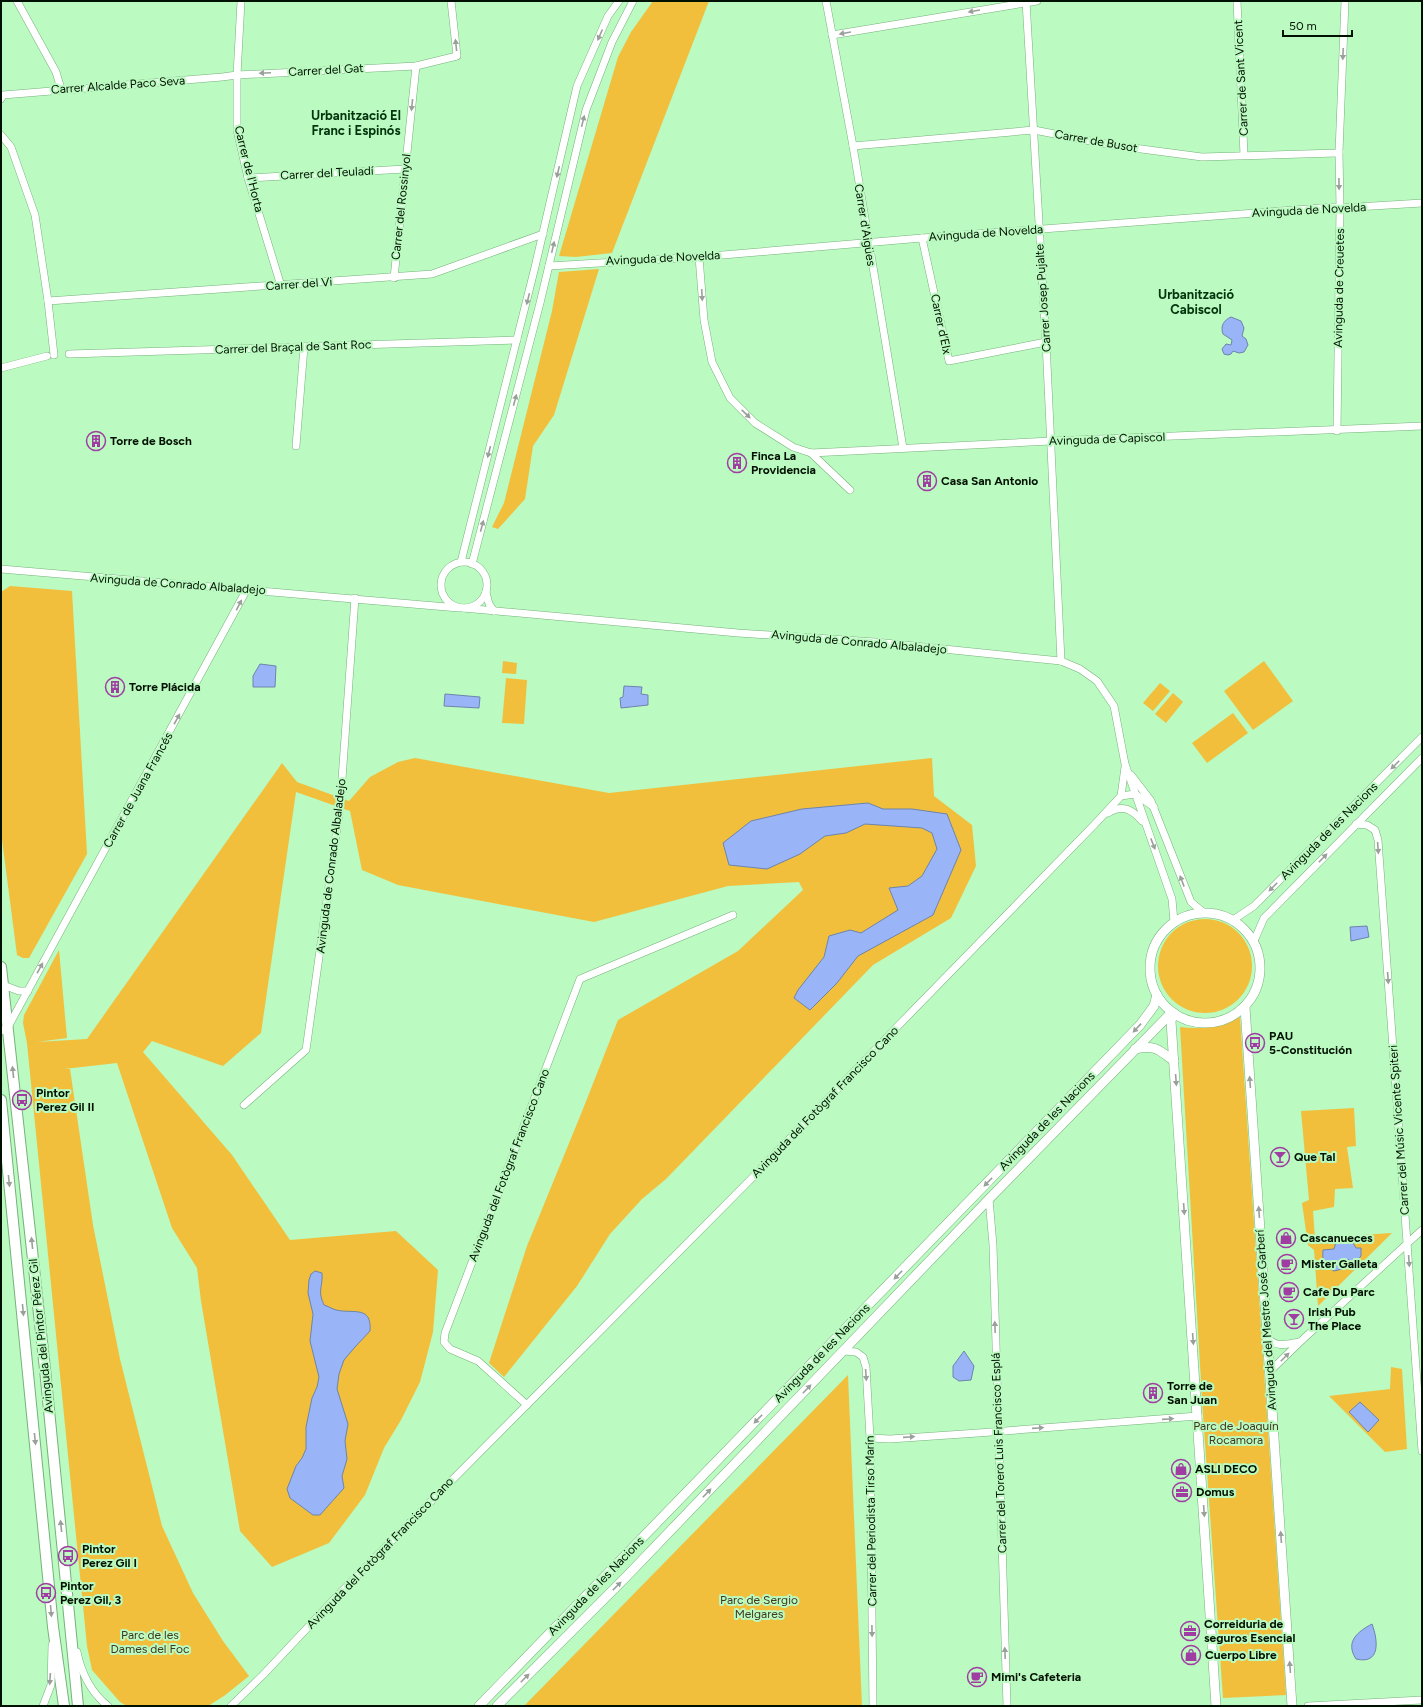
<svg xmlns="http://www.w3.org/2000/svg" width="1423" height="1707" font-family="Figtree,sans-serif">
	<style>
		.green { fill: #f1bf3c }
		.water { fill: #9ab5f7; stroke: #6c84ad }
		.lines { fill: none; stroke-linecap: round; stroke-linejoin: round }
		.minor-casing { stroke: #75b27b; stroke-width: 8 }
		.tertiary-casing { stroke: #75b27b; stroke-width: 10 }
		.secondary-casing { stroke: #75b27b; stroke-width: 12 }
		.minor { stroke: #fff; stroke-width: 7 }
		.tertiary { stroke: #fff; stroke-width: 9 }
		.secondary { stroke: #fff; stroke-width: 10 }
		.oneway { fill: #99a099 }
		.labels { text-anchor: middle; stroke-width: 4; stroke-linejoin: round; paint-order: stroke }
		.street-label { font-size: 12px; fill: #001101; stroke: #bbfac0 }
		.poi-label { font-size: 12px; font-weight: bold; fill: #001101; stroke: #bbfac0; text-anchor: start }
		.park-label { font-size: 12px; fill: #40361f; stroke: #bbfac0 }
		.neighbourhood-label { font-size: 13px; font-weight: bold; fill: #03340e; stroke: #bbfac0 }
	</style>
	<rect width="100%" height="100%" fill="#bbfac0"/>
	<g class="green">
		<polygon points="653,1 709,1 612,253 576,257 559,256 618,57 631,32"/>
		<polygon points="599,269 554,415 533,446 525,499 498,529 492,527 504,503 552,311 559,272"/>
		<polygon points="10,586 72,591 87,854 29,958 23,958 17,955 1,832 1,592"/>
		<polygon points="503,661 517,663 516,674 502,673"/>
		<polygon points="1264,661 1293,701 1253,730 1224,691"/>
		<polygon points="506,678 527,680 524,724 502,723"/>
		<polygon points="1160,683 1170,691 1153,711 1143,703"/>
		<polygon points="1173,693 1183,702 1166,723 1155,714"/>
		<polygon points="1233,713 1248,733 1207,763 1192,743"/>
		<polygon points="415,758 609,793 932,758 934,796 972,825 976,866 951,918 873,965 666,1179 642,1199 610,1234 577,1286 504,1377 489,1363 527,1246 583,1109 618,1020 738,951 803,890 799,882 728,886 594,922 398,885 362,870 350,811 296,792 261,1033 223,1066 152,1041 143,1052 232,1155 290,1240 396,1231 438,1270 433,1332 420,1382 401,1420 384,1448 365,1495 329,1543 272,1567 240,1531 201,1301 197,1268 172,1228 117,1063 64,1069 70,1069 93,1225 120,1359 162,1526 193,1593 223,1641 249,1676 224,1696 208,1706 127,1706 120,1702 92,1670 87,1646 27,1043 23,1023 24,1015 59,950 67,1038 37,1042 87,1039 282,763 297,782 349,801 370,777 398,762"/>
		<circle cx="1205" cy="966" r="47"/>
		<path d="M 1240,1017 L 1286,1695 L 1223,1698 L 1203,1415 L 1180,1027 C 1201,1030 1220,1026 1240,1017 Z"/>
		<polygon points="1354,1108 1356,1146 1347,1147 1353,1188 1335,1189 1334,1207 1313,1211 1315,1238 1392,1233 1318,1306 1314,1250 1308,1245 1302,1203 1309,1200 1301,1111"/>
		<polygon points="1391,1367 1402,1369 1407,1449 1385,1452 1329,1396 1390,1389"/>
		<polygon points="848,1375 862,1706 524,1706"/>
	</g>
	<g class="water">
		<path d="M 1231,317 L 1241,321 L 1244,328 L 1242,336 L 1246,339 L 1248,345 L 1244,352 L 1239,353 L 1233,351 L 1231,354 L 1228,355 L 1224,354 L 1222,349 L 1226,344 L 1231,345 L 1232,340 L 1223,334 C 1220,326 1224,320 1231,317 Z"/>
		<polygon points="260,664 276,666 275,687 253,687 253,676"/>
		<polygon points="624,686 642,687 641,694 648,695 648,705 621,708 620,698 623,697"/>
		<polygon points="445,694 480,697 479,708 444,706"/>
		<polygon points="868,803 883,809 912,809 947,814 961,850 933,915 858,956 837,983 810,1010 794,998 798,990 824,957 829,936 850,930 861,933 898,910 889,888 908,886 922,876 937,849 932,833 922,828 865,824 846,833 825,836 800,854 767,869 729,865 723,843 751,821 802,809"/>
		<polygon points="1367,926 1369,937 1351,941 1350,927"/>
		<path d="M 1342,1236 L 1349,1236 L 1356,1248 L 1361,1248 L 1361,1256 L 1357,1261 L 1351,1262 L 1348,1259 L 1342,1269 L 1334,1271 C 1324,1265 1322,1261 1323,1250 L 1334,1249 L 1336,1242 Z"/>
		<path d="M 315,1271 L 322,1273 C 323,1288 317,1290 324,1305 C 328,1306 332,1309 336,1310 C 353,1314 372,1305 370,1331 L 355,1347 L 344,1360 L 339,1374 L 337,1389 L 348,1424 L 345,1441 L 347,1459 L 342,1476 L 344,1488 L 320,1515 L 313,1515 L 290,1498 L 287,1489 L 296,1466 L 302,1458 L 306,1449 L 306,1427 L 312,1398 L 317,1387 L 319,1377 L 310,1341 L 313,1314 L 308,1293 L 309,1280 L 311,1274 Z"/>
		<polygon points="964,1351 974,1366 971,1380 959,1381 953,1377 953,1366"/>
		<polygon points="1360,1402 1379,1420 1368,1432 1349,1412"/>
		<path d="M 1372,1624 C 1378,1640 1381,1665 1356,1659 C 1345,1642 1357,1632 1372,1624 Z"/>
	</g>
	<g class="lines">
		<g class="minor-casing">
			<g id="minor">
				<polyline points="17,1 56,72 61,89"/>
				<polyline points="241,1 237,75 237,130 248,178 281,286"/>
				<polyline points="826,1 853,146 903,448"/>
				<polyline points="1026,1 1046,342 1061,661"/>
				<polyline points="1237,1 1244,155"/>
				<polyline points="832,35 1037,1"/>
				<polyline points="1,99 3,95 222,77 237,75 416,66 457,56 451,1"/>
				<polyline points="1,135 11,147 35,215 48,301 54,355"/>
				<polyline points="853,146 1034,130 1111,145 1202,157 1337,153 1339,152"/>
				<polyline points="248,178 405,169"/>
				<polyline points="922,238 949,361 1046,342"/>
				<polyline points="699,257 704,320 712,362 730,398 755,423 793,447 811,453 1051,441 1422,426"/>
				<polyline points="549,266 699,257 922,238 1335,207 1340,208 1422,203"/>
				<polyline points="394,278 416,66"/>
				<polyline points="48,301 432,274 543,234"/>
				<polyline points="69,354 517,340"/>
				<polyline points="1,368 47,356"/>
				<polyline points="1337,431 1340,208 1339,152 1345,1"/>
				<polyline points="296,446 304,347"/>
				<polyline points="811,453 850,490"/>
				<polyline points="461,562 535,267 577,86 608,16 619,1"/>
				<circle cx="464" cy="585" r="23"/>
				<polyline points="472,564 540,303 586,110 612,42 633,1"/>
				<polyline points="1,569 459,608"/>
				<polyline points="486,592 489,604 494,611"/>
				<polyline points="463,608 738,633 875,642 1061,661 1080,669 1097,681 1114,706 1125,764 1172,899 1174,922"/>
				<polyline points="1131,775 1151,801 1191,902 1203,912"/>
				<polyline points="1121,796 1125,767"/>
				<path d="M 1108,813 C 1122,804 1132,809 1142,821"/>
				<polyline points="1356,824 1367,825 1375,830 1378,840 1422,1451"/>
				<polyline points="1233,920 1254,906 1422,737"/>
				<polyline points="1254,941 1264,918 1422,758"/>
				<polyline points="3,985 19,991 28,991"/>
				<polyline points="1,1031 8,1027 247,589"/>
				<polyline points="244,1105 306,1050 340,807 355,598"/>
				<polyline points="989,1199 993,1245 1007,1706"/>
				<path d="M 1267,1338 C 1277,1348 1287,1344 1299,1342"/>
				<polyline points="844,1351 856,1352 863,1357 866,1367 870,1438 873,1706"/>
				<polyline points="1270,1371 1300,1342 1422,1230"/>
				<polyline points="527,1405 478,1361 450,1349 444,1342 445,1333 580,979 733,915"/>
				<polyline points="870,1438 890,1439 978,1433 1198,1416"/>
				<path d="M 77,1652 C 81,1672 91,1693 108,1706"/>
				<polyline points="43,1706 51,1685 52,1645"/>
				<polyline points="231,1706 263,1675 342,1591 751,1179 895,1029 1094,825 1121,796 1135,794 1154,807"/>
				<polyline points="1308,1706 1422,1700"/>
			</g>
		</g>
		<g class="tertiary-casing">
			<g id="tertiary">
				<circle cx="1205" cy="968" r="55"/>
				<polyline points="1245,1007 1292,1706"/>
				<polyline points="1174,1013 1171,1021 1216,1706"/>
				<path d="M 1135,1049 C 1155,1045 1158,1049 1174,1061"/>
				<polyline points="479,1706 1140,1025 1154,1006 1157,995"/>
				<polyline points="497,1706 625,1578 989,1199 1172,1012"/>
			</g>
		</g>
		<g class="secondary-casing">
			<g id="secondary">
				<polyline points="1,967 45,1369 78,1706"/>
				<polyline points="1,1100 53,1627 64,1706"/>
			</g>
		</g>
		<use href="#minor" class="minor"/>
		<use href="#tertiary" class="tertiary"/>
		<use href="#secondary" class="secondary"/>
	</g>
	<defs><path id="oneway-solid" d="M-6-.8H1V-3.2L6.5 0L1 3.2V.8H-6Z"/></defs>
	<g class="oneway">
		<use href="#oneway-solid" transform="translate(974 11) rotate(170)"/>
		<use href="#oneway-solid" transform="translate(845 33) rotate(170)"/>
		<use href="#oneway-solid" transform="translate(600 35) rotate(114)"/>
		<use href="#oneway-solid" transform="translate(456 45) rotate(-96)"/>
		<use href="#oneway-solid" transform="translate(1343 54) rotate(92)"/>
		<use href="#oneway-solid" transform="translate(265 73) rotate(177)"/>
		<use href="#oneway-solid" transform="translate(412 105) rotate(96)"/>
		<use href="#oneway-solid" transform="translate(583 121) rotate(-76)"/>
		<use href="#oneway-solid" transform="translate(558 172) rotate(103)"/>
		<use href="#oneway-solid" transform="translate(1339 184) rotate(89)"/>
		<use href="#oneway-solid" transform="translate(553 247) rotate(-77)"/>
		<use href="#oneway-solid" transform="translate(702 295) rotate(87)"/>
		<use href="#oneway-solid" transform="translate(528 299) rotate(104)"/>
		<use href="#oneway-solid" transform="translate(515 400) rotate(-75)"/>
		<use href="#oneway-solid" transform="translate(746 414) rotate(43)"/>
		<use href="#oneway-solid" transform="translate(489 452) rotate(104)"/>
		<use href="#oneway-solid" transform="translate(482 526) rotate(-75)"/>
		<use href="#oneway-solid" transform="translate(239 605) rotate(-63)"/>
		<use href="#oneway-solid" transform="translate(177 719) rotate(-61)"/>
		<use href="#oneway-solid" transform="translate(1395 765) rotate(135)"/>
		<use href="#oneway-solid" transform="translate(1153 844) rotate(69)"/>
		<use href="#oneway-solid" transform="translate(1378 848) rotate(86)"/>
		<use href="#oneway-solid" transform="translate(1323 858) rotate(-46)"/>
		<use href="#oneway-solid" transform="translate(1182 881) rotate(-111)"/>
		<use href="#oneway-solid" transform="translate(1273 887) rotate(135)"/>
		<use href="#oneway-solid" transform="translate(40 968) rotate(-61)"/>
		<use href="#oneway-solid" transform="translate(1388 978) rotate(86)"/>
		<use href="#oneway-solid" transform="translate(1137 1028) rotate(133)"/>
		<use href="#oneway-solid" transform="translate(13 1072) rotate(-96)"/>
		<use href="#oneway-solid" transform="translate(1176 1080) rotate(86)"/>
		<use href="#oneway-solid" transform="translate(1250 1082) rotate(-94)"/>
		<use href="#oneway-solid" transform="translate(9 1181) rotate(84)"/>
		<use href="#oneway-solid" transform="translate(988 1182) rotate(134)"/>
		<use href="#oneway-solid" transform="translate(1184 1209) rotate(86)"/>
		<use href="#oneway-solid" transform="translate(1259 1212) rotate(-94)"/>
		<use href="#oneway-solid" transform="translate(32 1243) rotate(-96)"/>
		<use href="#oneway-solid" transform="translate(1409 1261) rotate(86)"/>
		<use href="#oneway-solid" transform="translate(898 1275) rotate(134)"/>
		<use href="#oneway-solid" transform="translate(23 1310) rotate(85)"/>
		<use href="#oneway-solid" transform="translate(995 1327) rotate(-92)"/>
		<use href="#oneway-solid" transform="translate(1193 1339) rotate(86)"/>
		<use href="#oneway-solid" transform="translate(1285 1357) rotate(-45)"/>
		<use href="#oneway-solid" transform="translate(866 1375) rotate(86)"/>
		<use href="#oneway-solid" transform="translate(807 1389) rotate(-46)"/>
		<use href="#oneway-solid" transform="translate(758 1419) rotate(134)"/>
		<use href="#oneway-solid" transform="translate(1168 1419) rotate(-4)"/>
		<use href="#oneway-solid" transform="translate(1038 1428) rotate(-4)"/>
		<use href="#oneway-solid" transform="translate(909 1437) rotate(-4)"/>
		<use href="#oneway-solid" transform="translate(35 1439) rotate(84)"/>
		<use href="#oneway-solid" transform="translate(707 1493) rotate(-46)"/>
		<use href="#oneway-solid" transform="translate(1204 1511) rotate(86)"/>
		<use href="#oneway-solid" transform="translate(61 1526) rotate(-96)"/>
		<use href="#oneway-solid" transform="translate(1281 1537) rotate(-94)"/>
		<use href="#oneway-solid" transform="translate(617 1586) rotate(-45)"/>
		<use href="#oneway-solid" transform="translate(51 1611) rotate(85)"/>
		<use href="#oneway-solid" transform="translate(872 1631) rotate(89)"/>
		<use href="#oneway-solid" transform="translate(1005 1653) rotate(-92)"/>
		<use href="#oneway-solid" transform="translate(1290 1667) rotate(-94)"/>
		<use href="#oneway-solid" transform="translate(525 1678) rotate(-45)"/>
		<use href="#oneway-solid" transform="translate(50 1679) rotate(94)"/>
	</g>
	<defs>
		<g id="building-ring" transform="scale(1)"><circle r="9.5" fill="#bbfac0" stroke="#a03da2" stroke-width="1.5"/><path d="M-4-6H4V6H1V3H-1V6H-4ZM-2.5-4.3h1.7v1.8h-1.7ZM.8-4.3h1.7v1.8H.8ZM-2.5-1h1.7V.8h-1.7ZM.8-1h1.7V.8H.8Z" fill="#a03da2"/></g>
		<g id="bus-ring" transform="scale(1)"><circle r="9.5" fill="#bbfac0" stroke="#a03da2" stroke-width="1.5"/><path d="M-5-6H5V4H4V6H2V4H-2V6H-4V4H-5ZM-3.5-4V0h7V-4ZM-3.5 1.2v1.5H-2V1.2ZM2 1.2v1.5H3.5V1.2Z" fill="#a03da2"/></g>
		<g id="bar-ring" transform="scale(1)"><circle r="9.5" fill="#bbfac0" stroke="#a03da2" stroke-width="1.5"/><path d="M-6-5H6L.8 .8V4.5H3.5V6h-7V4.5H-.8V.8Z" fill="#a03da2"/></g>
		<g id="shop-ring" transform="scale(1)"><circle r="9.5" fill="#bbfac0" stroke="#a03da2" stroke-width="1.5"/><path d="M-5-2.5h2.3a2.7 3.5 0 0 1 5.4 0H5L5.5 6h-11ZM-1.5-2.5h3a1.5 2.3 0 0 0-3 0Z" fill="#a03da2"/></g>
		<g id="cafe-ring" transform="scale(1)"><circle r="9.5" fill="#bbfac0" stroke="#a03da2" stroke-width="1.5"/><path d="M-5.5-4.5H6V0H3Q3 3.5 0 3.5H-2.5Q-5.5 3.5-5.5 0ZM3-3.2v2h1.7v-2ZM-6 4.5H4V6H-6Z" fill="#a03da2"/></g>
		<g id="office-ring" transform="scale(1)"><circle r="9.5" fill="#bbfac0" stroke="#a03da2" stroke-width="1.5"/><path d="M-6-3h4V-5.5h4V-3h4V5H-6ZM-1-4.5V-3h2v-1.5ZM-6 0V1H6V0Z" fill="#a03da2"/></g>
	</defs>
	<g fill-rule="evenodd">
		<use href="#building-ring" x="96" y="441"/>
		<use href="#building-ring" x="737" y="463"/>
		<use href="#building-ring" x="927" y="481"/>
		<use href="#building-ring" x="115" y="687"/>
		<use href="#bus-ring" x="1255" y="1043"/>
		<use href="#bus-ring" x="22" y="1100"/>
		<use href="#bar-ring" x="1280" y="1157"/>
		<use href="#shop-ring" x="1286" y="1238"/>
		<use href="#cafe-ring" x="1287" y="1264"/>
		<use href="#cafe-ring" x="1289" y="1292"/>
		<use href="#bar-ring" x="1294" y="1319"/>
		<use href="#building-ring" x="1153" y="1393"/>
		<use href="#shop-ring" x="1181" y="1469"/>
		<use href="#office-ring" x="1182" y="1492"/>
		<use href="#bus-ring" x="68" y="1556"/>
		<use href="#bus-ring" x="46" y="1593"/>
		<use href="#office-ring" x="1190" y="1631"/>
		<use href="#shop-ring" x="1191" y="1655"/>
		<use href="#cafe-ring" x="977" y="1677"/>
	</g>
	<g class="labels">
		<g class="street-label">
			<text transform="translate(326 70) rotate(-3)" y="4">Carrer del Gat</text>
			<text transform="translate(1241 78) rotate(-93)" y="4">Carrer de Sant Vicent</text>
			<text transform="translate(118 85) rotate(-4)" y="4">Carrer Alcalde Paco Seva</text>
			<text transform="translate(1096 141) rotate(10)" y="4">Carrer de Busot</text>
			<text transform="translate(249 169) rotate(76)" y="4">Carrer de l'Horta</text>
			<text transform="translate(327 173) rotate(-3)" y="4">Carrer del Teuladí</text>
			<text transform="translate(401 207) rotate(-84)" y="4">Carrer del Rossinyol</text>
			<text transform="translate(1309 210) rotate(-3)" y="4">Avinguda de Novelda</text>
			<text transform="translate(865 225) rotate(81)" y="4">Carrer d'Aigües</text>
			<text transform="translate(986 233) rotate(-4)" y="4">Avinguda de Novelda</text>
			<text transform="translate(663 258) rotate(-3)" y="4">Avinguda de Novelda</text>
			<text transform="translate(299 284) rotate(-4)" y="4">Carrer del Vi</text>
			<text transform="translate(1339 288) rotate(-89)" y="4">Avinguda de Creuetes</text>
			<text transform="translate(1043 298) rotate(-94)" y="4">Carrer Josep Pujalte</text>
			<text transform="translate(941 324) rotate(78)" y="4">Carrer d’Elx</text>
			<text transform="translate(293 347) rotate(-2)" y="4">Carrer del Braçal de Sant Roc</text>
			<text transform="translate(1107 439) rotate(-2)" y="4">Avinguda de Capiscol</text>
			<text transform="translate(178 584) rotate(4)" y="4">Avinguda de Conrado Albaladejo</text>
			<text transform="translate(859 642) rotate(5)" y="4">Avinguda de Conrado Albaladejo</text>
			<text transform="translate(138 790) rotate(-61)" y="4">Carrer de Juana Francés</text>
			<text transform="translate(1329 831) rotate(-45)" y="4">Avinguda de les Nacions</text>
			<text transform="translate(331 866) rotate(-83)" y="4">Avinguda de Conrado Albaladejo</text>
			<text transform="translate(825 1102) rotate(-46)" y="4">Avinguda del Fotògraf Francisco Cano</text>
			<text transform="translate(1047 1121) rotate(-46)" y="4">Avinguda de les Nacions</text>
			<text transform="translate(1399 1130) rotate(-94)" y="4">Carrer del Músic Vicente Spiteri</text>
			<text transform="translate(509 1165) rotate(-69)" y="4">Avinguda del Fotògraf Francisco Cano</text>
			<text transform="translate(1266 1320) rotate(-94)" y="4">Avinguda del Mestre José Garberí</text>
			<text transform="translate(41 1336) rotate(-96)" y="4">Avinguda del Pintor Pérez Gil</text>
			<text transform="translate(822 1353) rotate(-46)" y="4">Avinguda de les Nacions</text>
			<text transform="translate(999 1453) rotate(-92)" y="4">Carrer del Torero Luis Francisco Esplá</text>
			<text transform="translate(871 1521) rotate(-91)" y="4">Carrer del Periodista Tirso Marín</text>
			<text transform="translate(380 1553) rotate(-46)" y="4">Avinguda del Fotògraf Francisco Cano</text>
			<text transform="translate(596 1586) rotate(-46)" y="4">Avinguda de les Nacions</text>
		</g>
		<g class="poi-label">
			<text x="110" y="445">Torre de Bosch</text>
			<text x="751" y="460">Finca La<tspan x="751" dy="14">Providencia</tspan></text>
			<text x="941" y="485">Casa San Antonio</text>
			<text x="129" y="691">Torre Plácida</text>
			<text x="1269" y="1040">PAU<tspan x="1269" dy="14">5-Constitución</tspan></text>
			<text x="36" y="1097">Pintor<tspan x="36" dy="14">Perez Gil II</tspan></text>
			<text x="1294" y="1161">Que Tal</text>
			<text x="1300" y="1242">Cascanueces</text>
			<text x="1301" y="1268">Mister Galleta</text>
			<text x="1303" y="1296">Cafe Du Parc</text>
			<text x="1308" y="1316">Irish Pub<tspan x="1308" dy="14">The Place</tspan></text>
			<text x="1167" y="1390">Torre de<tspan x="1167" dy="14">San Juan</tspan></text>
			<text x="1195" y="1473">ASLI DECO</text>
			<text x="1196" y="1496">Domus</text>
			<text x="82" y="1553">Pintor<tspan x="82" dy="14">Perez Gil I</tspan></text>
			<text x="60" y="1590">Pintor<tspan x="60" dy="14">Perez Gil, 3</tspan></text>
			<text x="1204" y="1628">Correiduria de<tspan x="1204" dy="14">seguros Esencial</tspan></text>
			<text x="1205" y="1659">Cuerpo Libre</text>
			<text x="991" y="1681">Mimi's Cafeteria</text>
		</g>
		<g class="park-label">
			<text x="1236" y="1430">Parc de Joaquín<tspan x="1236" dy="14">Rocamora</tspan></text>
			<text x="759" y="1604">Parc de Sergio<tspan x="759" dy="14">Melgares</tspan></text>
			<text x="150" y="1639">Parc de les<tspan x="150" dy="14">Dames del Foc</tspan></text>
		</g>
		<g class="neighbourhood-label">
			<text x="356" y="120">Urbanització El<tspan x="356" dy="15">Franc i Espinós</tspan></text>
			<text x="1196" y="299">Urbanització<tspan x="1196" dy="15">Cabiscol</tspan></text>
		</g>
	</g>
	<rect width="1423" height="1707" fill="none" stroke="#001101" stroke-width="4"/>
	<path d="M1283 30v6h69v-6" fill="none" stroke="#001101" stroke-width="2"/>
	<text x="1289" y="30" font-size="12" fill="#001101" stroke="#bbfac0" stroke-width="3" paint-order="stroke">50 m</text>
</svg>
